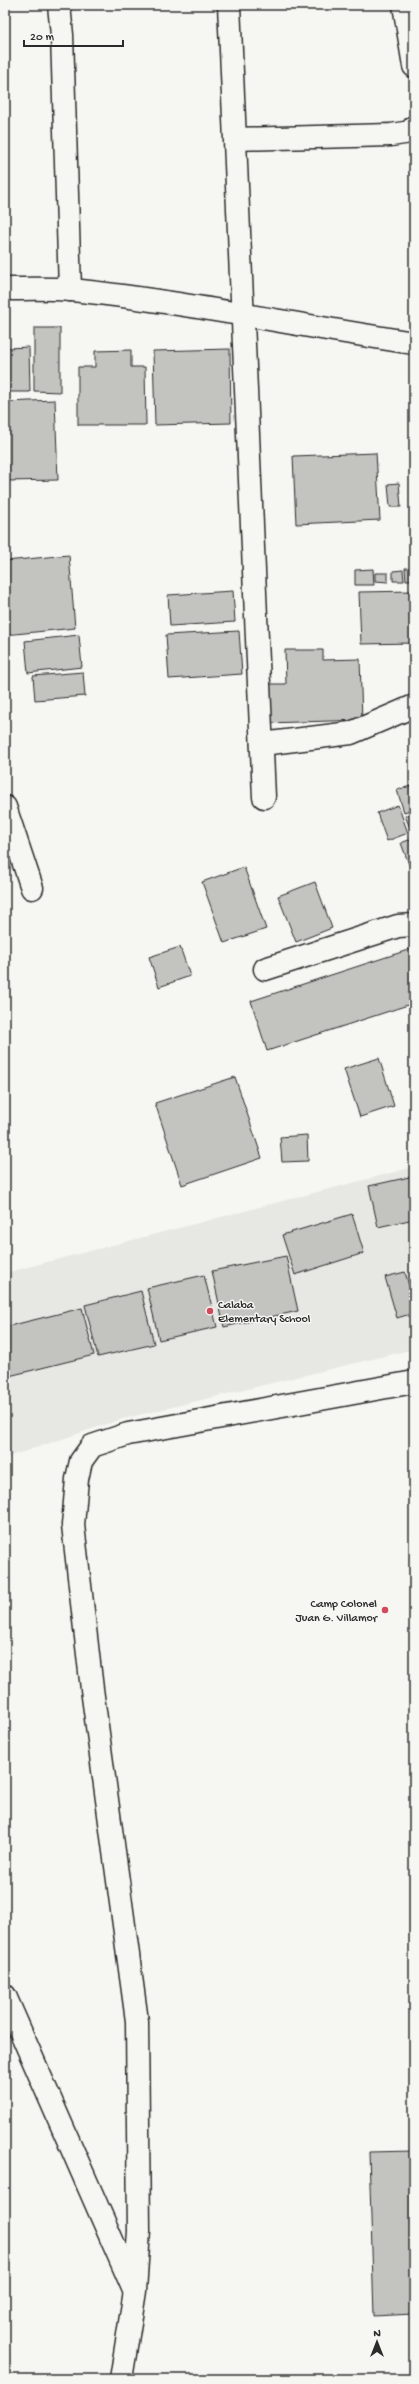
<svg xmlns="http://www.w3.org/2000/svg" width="419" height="2384" font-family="'Gochi Hand',sans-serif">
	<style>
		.built { fill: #e7e7e3 }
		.building { fill: #c3c3c0; stroke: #2b2b2b }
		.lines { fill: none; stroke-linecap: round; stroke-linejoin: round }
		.minor-casing { stroke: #2b2b2b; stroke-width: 25 }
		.minor { stroke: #f6f6f2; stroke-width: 22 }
		.poi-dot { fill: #d1495b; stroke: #f6f6f2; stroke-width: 1.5 }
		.labels { text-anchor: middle; stroke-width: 3; stroke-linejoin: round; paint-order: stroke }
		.poi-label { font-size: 12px; fill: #2b2b2b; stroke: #f6f6f2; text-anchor: start }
	</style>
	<rect width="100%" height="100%" fill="#f6f6f2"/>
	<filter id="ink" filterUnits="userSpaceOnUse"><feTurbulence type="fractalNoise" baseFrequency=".025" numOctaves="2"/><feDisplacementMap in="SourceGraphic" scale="8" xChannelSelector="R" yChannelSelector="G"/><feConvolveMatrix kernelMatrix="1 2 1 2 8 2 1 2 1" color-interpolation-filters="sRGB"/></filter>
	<g filter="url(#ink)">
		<polygon class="built" points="414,1167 414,1349 122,1419 5,1458 5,1273"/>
		<g class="building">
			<polygon points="34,328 60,328 60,392 34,391"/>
			<polygon points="29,347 30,392 5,392 5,348"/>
			<polygon points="230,349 231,423 155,425 153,351"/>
			<polygon points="131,350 131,367 145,367 146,425 78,425 78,367 95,367 95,351"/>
			<polygon points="55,400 58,480 7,481 5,402"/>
			<polygon points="376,453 380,520 296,524 293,456"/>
			<polygon points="399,483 401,507 390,507 388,484"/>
			<polygon points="69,555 75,628 5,635 5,561"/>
			<polygon points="405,568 414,568 414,580 406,580"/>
			<polygon points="373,569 374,585 355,585 355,570"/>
			<polygon points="403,570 404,581 393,581 393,571"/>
			<polygon points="375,573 388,573 388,582 375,581"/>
			<polygon points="233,591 235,622 170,626 168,595"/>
			<polygon points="414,591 414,643 361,644 359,592"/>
			<polygon points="239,631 242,674 169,679 166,635"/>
			<polygon points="79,635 82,667 28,673 25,641"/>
			<polygon points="285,650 323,650 323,660 360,659 362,720 267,723 266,684 286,684"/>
			<polygon points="83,672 85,696 35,700 33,676"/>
			<polygon points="414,785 414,809 404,812 397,790"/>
			<polygon points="398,805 408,833 387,841 377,813"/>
			<polygon points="414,812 414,829 411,830 405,816"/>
			<polygon points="414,838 414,878 401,843"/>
			<polygon points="244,867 266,929 224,943 202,882"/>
			<polygon points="315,882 332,928 296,942 278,896"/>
			<polygon points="180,947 190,976 159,987 149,957"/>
			<polygon points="414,948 414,1003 267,1051 251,1001"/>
			<polygon points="379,1058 394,1106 360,1117 344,1069"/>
			<polygon points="235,1077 262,1158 182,1185 155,1103"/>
			<polygon points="307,1135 308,1161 282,1162 280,1137"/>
			<polygon points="414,1176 414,1219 378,1227 369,1186"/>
			<polygon points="352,1214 364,1253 295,1275 282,1235"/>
			<polygon points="286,1256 298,1311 224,1327 212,1271"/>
			<polygon points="405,1272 414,1303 414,1313 397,1318 385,1277"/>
			<polygon points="204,1275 217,1327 159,1340 147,1288"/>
			<polygon points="141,1291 154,1344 98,1357 85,1305"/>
			<polygon points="82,1308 94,1355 5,1377 5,1327"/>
			<polygon points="414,2151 414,2314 374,2316 369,2152"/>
			<polygon points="7,2271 8,2297 5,2297 5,2272"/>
		</g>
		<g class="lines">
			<g class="minor-casing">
				<g id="minor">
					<polyline points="59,5 62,35 70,290"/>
					<polyline points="229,5 264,797"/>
					<polyline points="404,5 414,66"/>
					<polyline points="236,139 391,135 411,132 414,127"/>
					<path d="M 5,289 C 27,289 50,288 72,290 C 187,302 300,326 414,343"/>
					<polyline points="262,744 351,733 414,706"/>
					<polyline points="5,807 32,888"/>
					<polyline points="265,969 398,926 414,925"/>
					<polyline points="5,1996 133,2288"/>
					<polyline points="121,2379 135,2291 139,2231 137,2021 92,1689 73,1525 77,1479 81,1461 92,1446 128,1434 414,1382"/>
				</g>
			</g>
			<use href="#minor" class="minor"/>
		</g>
	</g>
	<g class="poi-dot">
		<circle cx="210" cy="1311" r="4"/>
		<circle cx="385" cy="1610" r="4"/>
	</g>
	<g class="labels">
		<g class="poi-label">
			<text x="218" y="1308">Calaba<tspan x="218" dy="14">Elementary School</tspan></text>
			<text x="377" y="1607" text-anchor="end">Camp Colonel<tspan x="377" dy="14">Juan G. Villamor</tspan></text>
		</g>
	</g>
	<rect width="419" height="2384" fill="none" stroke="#f6f6f2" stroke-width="20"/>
	<rect x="10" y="10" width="399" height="2364" fill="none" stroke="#2b2b2b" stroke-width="1.5" filter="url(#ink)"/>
	<g transform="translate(377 2342)" stroke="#f6f6f2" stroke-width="3" paint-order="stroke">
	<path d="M0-3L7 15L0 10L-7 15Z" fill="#2b2b2b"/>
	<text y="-6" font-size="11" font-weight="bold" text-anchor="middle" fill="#2b2b2b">N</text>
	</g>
	<path d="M24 40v6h99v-6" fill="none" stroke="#2b2b2b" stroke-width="2"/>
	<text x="30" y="40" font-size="12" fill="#2b2b2b" stroke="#f6f6f2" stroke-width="3" paint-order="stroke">20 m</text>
</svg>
